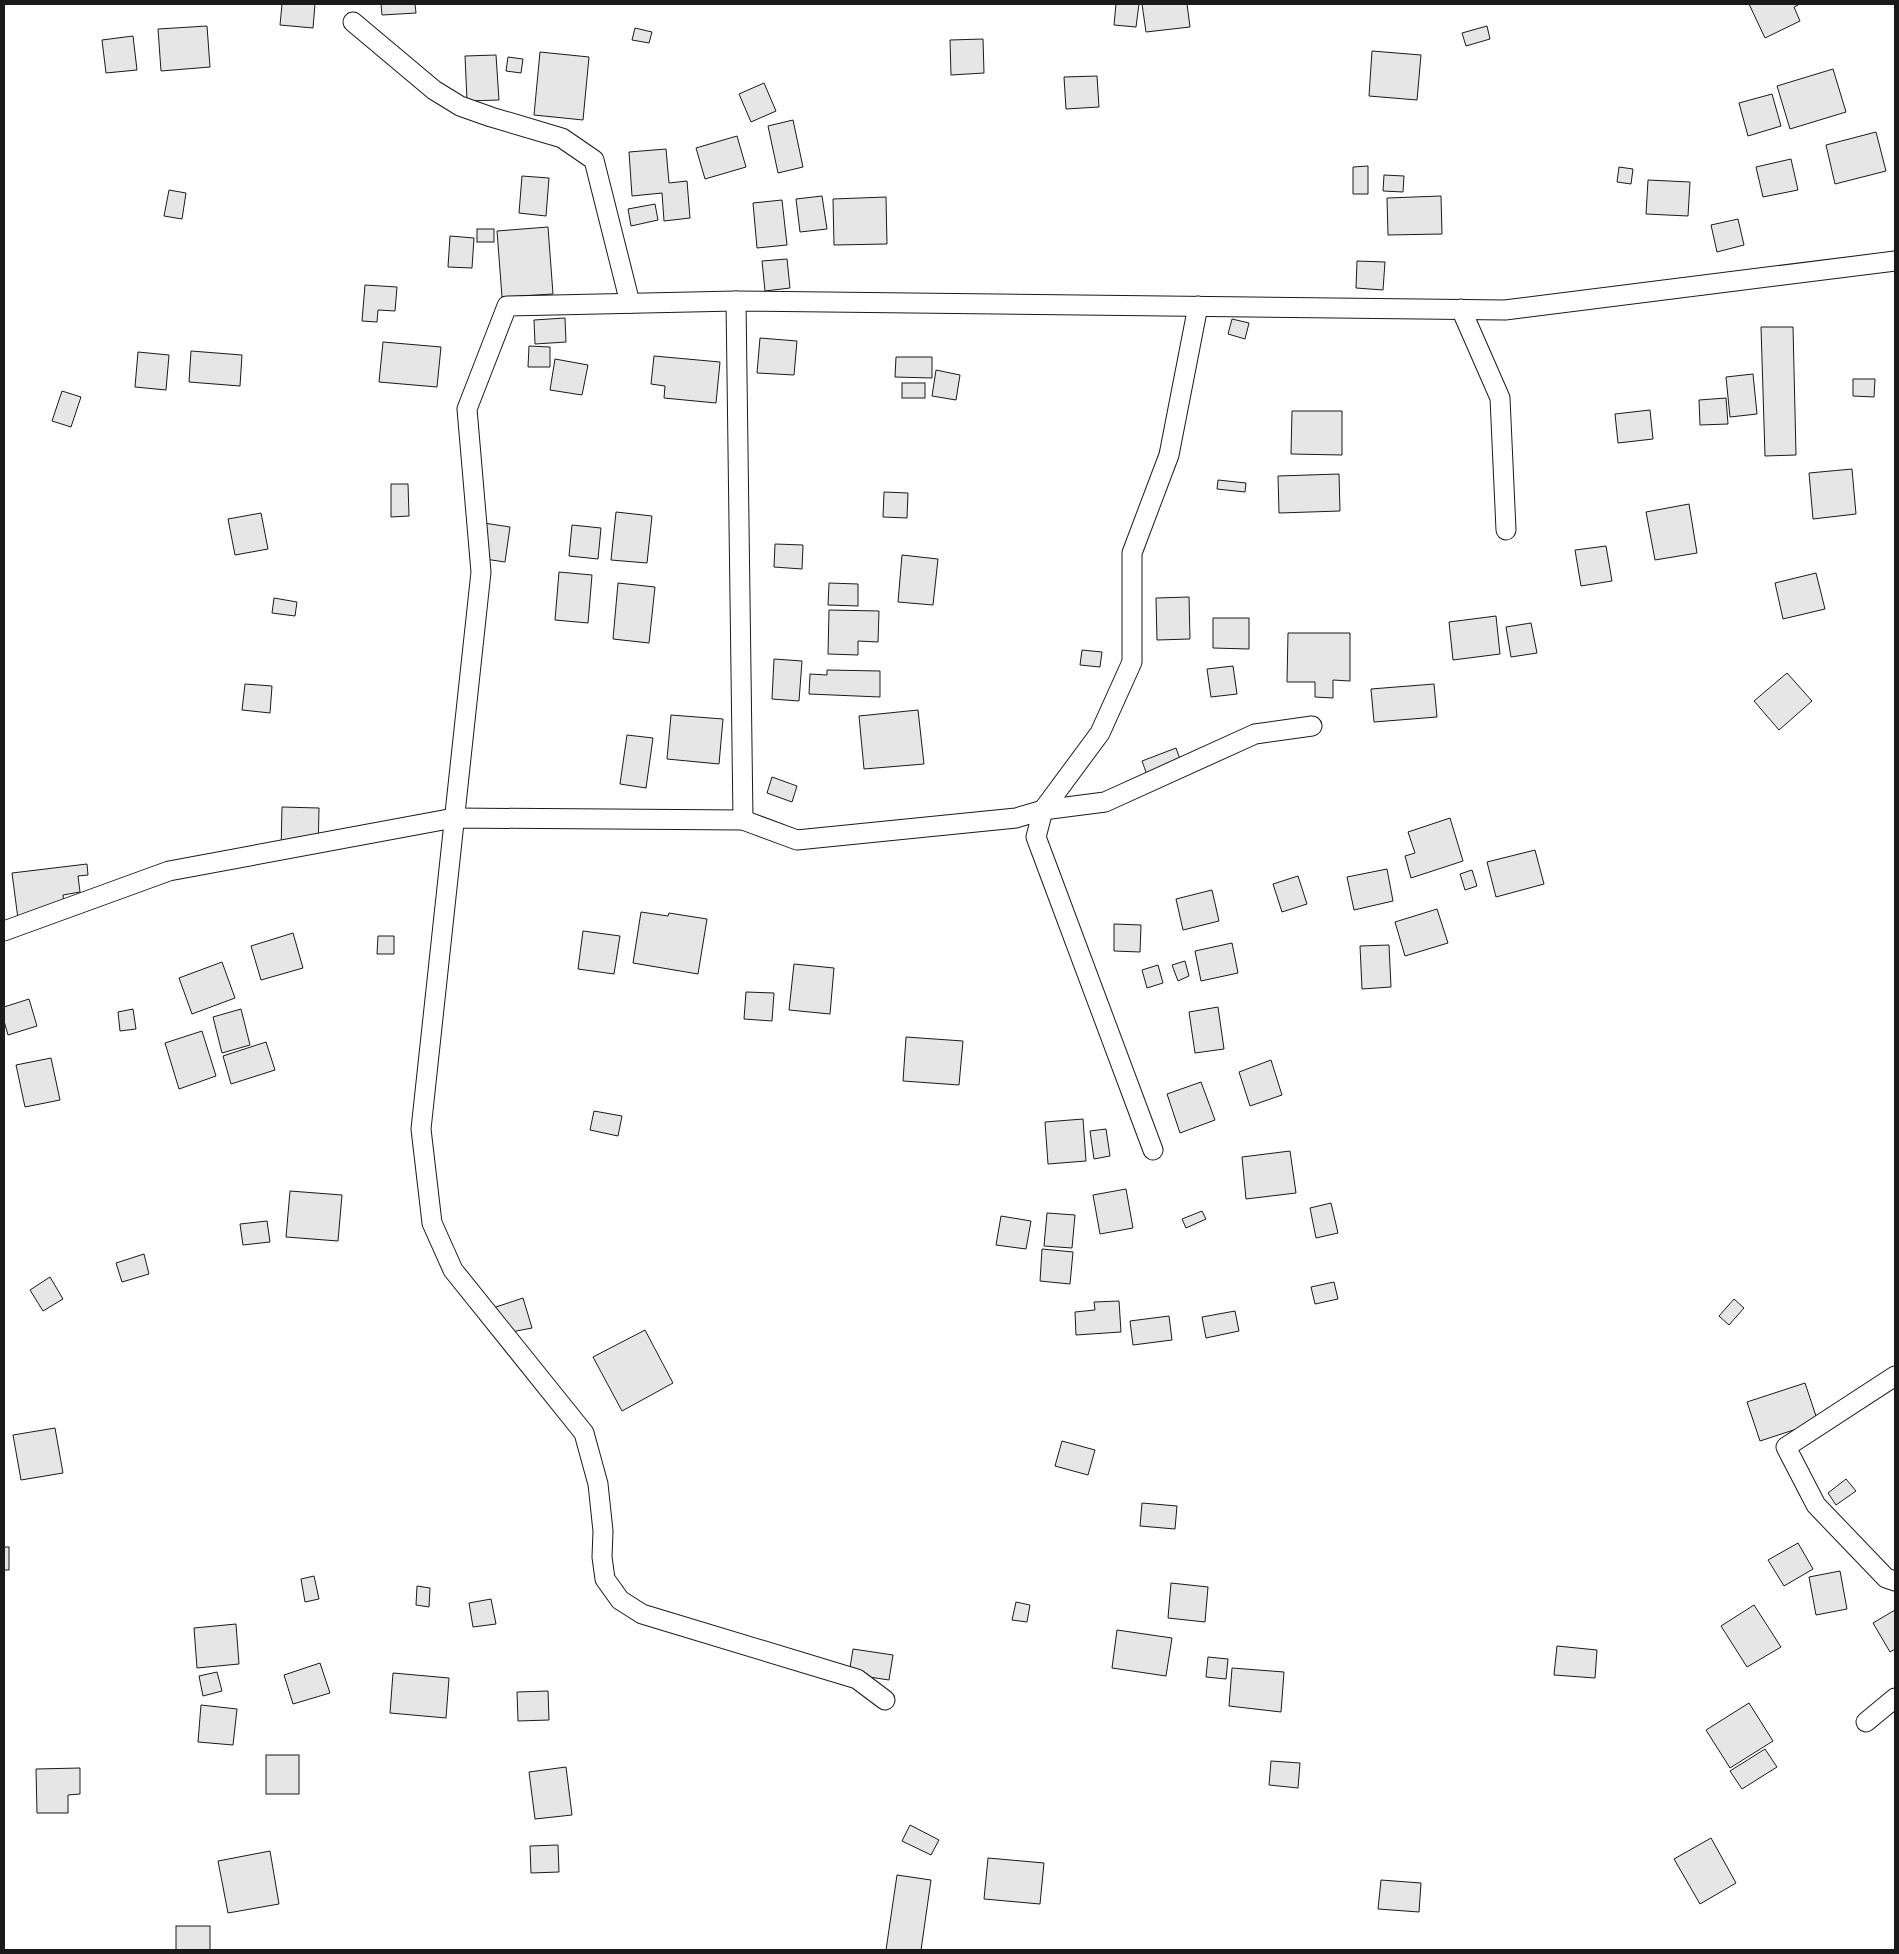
<svg xmlns="http://www.w3.org/2000/svg" width="1899" height="1954" font-family="Barlow,sans-serif">
	<style>
		.building { fill: #e6e6e6; stroke: #1a1a1a }
		.lines { fill: none; stroke-linecap: round; stroke-linejoin: round }
		.minor-casing { stroke: #1a1a1a; stroke-width: 21 }
		.minor { stroke: #fff; stroke-width: 19 }
	</style>
	<rect width="100%" height="100%" fill="#fff"/>
	<g class="building">
		<polygon points="282,4 315,4 313,28 280,25"/>
		<polygon points="381,4 415,4 416,13 382,15"/>
		<polygon points="1116,4 1139,4 1136,27 1114,25"/>
		<polygon points="1142,4 1187,4 1190,27 1146,32"/>
		<polygon points="1749,4 1800,4 1794,7 1800,21 1765,38"/>
		<polygon points="207,26 210,67 161,71 158,29"/>
		<polygon points="1487,26 1490,39 1466,46 1462,33"/>
		<polygon points="635,28 652,32 649,43 632,40"/>
		<polygon points="133,36 137,70 106,73 102,40"/>
		<polygon points="983,39 984,73 951,75 950,40"/>
		<polygon points="1372,51 1421,55 1417,100 1369,96"/>
		<polygon points="540,52 589,57 583,120 534,115"/>
		<polygon points="496,55 499,100 467,101 465,56"/>
		<polygon points="508,57 523,59 521,73 506,71"/>
		<polygon points="1833,69 1846,112 1790,129 1777,86"/>
		<polygon points="1097,76 1099,107 1066,109 1064,77"/>
		<polygon points="764,83 776,111 751,122 739,94"/>
		<polygon points="1772,94 1781,126 1748,136 1739,103"/>
		<polygon points="793,120 803,167 778,173 768,126"/>
		<polygon points="1876,132 1886,171 1835,184 1826,145"/>
		<polygon points="737,136 746,167 705,179 696,148"/>
		<polygon points="666,149 669,183 687,181 690,218 664,221 662,193 632,196 629,152"/>
		<polygon points="1791,159 1798,190 1763,197 1756,167"/>
		<polygon points="1368,166 1368,194 1353,194 1353,167"/>
		<polygon points="1619,167 1633,169 1631,184 1617,182"/>
		<polygon points="1384,175 1404,176 1403,192 1383,191"/>
		<polygon points="522,176 549,178 546,216 519,213"/>
		<polygon points="1648,180 1690,182 1688,216 1646,214"/>
		<polygon points="169,190 186,193 182,219 164,216"/>
		<polygon points="822,196 827,229 800,232 796,199"/>
		<polygon points="1441,196 1442,234 1388,235 1387,198"/>
		<polygon points="886,197 887,244 834,245 833,199"/>
		<polygon points="782,200 787,245 757,248 753,203"/>
		<polygon points="655,204 658,220 631,226 628,209"/>
		<polygon points="1738,219 1744,245 1717,252 1711,225"/>
		<polygon points="548,227 553,294 502,297 497,231"/>
		<rect x="477" y="229" width="17" height="13"/>
		<polygon points="450,236 474,238 472,268 448,267"/>
		<polygon points="787,259 790,288 765,291 762,261"/>
		<polygon points="1357,261 1385,262 1383,290 1356,288"/>
		<polygon points="365,285 397,287 395,311 378,310 377,322 362,321"/>
		<polygon points="565,318 566,342 535,344 534,320"/>
		<polygon points="1232,319 1249,323 1245,339 1228,334"/>
		<polygon points="1761,327 1793,327 1796,455 1765,456"/>
		<polygon points="760,338 797,341 794,375 757,373"/>
		<polygon points="383,342 441,347 437,387 379,382"/>
		<polygon points="529,346 550,347 550,367 528,367"/>
		<polygon points="191,351 242,355 240,386 189,382"/>
		<polygon points="138,352 169,355 166,390 135,387"/>
		<polygon points="654,356 720,362 716,403 664,398 665,386 651,384"/>
		<polygon points="896,357 932,357 932,378 895,377"/>
		<polygon points="555,359 588,365 582,395 550,390"/>
		<polygon points="936,370 960,375 956,400 932,396"/>
		<polygon points="1753,374 1757,414 1730,417 1726,377"/>
		<polygon points="1853,379 1875,379 1874,397 1853,396"/>
		<rect x="902" y="383" width="23" height="15"/>
		<polygon points="62,391 81,397 71,427 52,421"/>
		<polygon points="1726,398 1728,424 1700,425 1699,400"/>
		<polygon points="1650,410 1653,439 1618,443 1615,414"/>
		<polygon points="1292,411 1342,411 1342,455 1291,454"/>
		<polygon points="1852,469 1856,514 1813,519 1809,473"/>
		<polygon points="1339,474 1340,511 1279,513 1278,476"/>
		<polygon points="1218,480 1246,483 1245,492 1217,489"/>
		<polygon points="391,484 408,484 409,516 391,517"/>
		<polygon points="884,492 908,493 907,518 883,517"/>
		<polygon points="1689,504 1697,553 1655,560 1646,512"/>
		<polygon points="616,512 652,516 647,563 611,560"/>
		<polygon points="261,513 268,549 235,555 228,519"/>
		<polygon points="484,523 510,527 505,562 478,558"/>
		<polygon points="572,525 601,528 598,559 569,556"/>
		<polygon points="775,544 803,545 802,569 774,567"/>
		<polygon points="1606,546 1612,581 1581,586 1575,550"/>
		<polygon points="902,555 938,559 933,605 898,602"/>
		<polygon points="559,572 592,575 588,623 555,620"/>
		<polygon points="1816,573 1825,609 1783,619 1775,583"/>
		<polygon points="618,583 655,587 649,643 613,639"/>
		<polygon points="829,583 858,584 858,606 828,605"/>
		<polygon points="1189,597 1190,639 1157,640 1156,598"/>
		<polygon points="274,598 297,602 295,616 272,613"/>
		<polygon points="829,610 879,611 878,642 858,641 858,655 828,654"/>
		<polygon points="1496,616 1500,654 1453,660 1449,622"/>
		<polygon points="1213,618 1249,618 1249,649 1213,648"/>
		<polygon points="1531,623 1537,653 1511,657 1506,627"/>
		<polygon points="1288,633 1350,633 1350,681 1333,680 1333,698 1315,697 1315,682 1287,682"/>
		<polygon points="1082,650 1102,652 1100,667 1080,665"/>
		<polygon points="774,659 802,661 799,701 772,699"/>
		<polygon points="1233,666 1237,694 1211,697 1207,669"/>
		<polygon points="827,670 880,671 880,697 809,694 810,674 827,675"/>
		<polygon points="1787,673 1812,701 1779,730 1754,701"/>
		<polygon points="245,684 272,686 270,713 242,710"/>
		<polygon points="1434,684 1437,717 1374,722 1371,689"/>
		<polygon points="918,710 924,764 864,769 859,716"/>
		<polygon points="671,715 723,719 719,764 667,759"/>
		<polygon points="627,735 653,738 646,788 620,784"/>
		<polygon points="1176,748 1185,773 1151,786 1142,761"/>
		<polygon points="772,777 797,786 792,802 767,793"/>
		<polygon points="282,807 319,808 318,853 281,852"/>
		<polygon points="1450,818 1463,861 1411,878 1405,856 1415,853 1408,832"/>
		<polygon points="1535,850 1544,884 1496,897 1487,862"/>
		<polygon points="87,864 88,875 78,876 80,892 63,895 65,913 18,919 12,873"/>
		<polygon points="1387,869 1393,901 1354,910 1347,877"/>
		<polygon points="1472,870 1477,886 1465,890 1460,874"/>
		<polygon points="1298,876 1307,904 1282,912 1273,884"/>
		<polygon points="1212,890 1219,921 1183,930 1176,899"/>
		<polygon points="1437,909 1448,943 1405,956 1395,922"/>
		<polygon points="641,912 668,916 669,913 707,919 698,974 633,963"/>
		<polygon points="1114,924 1141,925 1140,952 1114,951"/>
		<polygon points="583,931 620,936 614,974 578,969"/>
		<polygon points="293,933 303,968 261,980 251,946"/>
		<polygon points="378,936 394,936 394,954 377,954"/>
		<polygon points="1232,943 1238,973 1201,981 1195,951"/>
		<polygon points="1389,945 1391,987 1362,989 1360,946"/>
		<polygon points="1185,961 1189,976 1178,981 1172,965"/>
		<polygon points="222,962 235,998 192,1014 179,978"/>
		<polygon points="794,964 834,968 830,1014 789,1010"/>
		<polygon points="1158,965 1163,983 1147,988 1142,970"/>
		<polygon points="746,992 774,993 772,1021 744,1019"/>
		<polygon points="29,999 37,1026 8,1035 4,1021 4,1007"/>
		<polygon points="1218,1007 1224,1049 1195,1053 1189,1012"/>
		<polygon points="133,1009 136,1029 120,1031 118,1012"/>
		<polygon points="241,1009 250,1045 222,1053 213,1017"/>
		<polygon points="202,1031 216,1076 179,1089 165,1043"/>
		<polygon points="906,1037 963,1041 959,1085 903,1081"/>
		<polygon points="266,1042 275,1070 231,1084 223,1056"/>
		<polygon points="51,1058 60,1100 25,1107 16,1065"/>
		<polygon points="1271,1060 1282,1095 1250,1106 1239,1072"/>
		<polygon points="1201,1082 1215,1120 1180,1133 1167,1094"/>
		<polygon points="594,1111 622,1116 618,1136 590,1130"/>
		<polygon points="1083,1119 1086,1161 1048,1164 1045,1122"/>
		<polygon points="1106,1129 1110,1156 1094,1159 1090,1131"/>
		<polygon points="1290,1151 1296,1193 1246,1199 1242,1157"/>
		<polygon points="1126,1189 1133,1228 1100,1234 1093,1195"/>
		<polygon points="290,1191 342,1195 338,1241 286,1237"/>
		<polygon points="1331,1203 1338,1233 1316,1238 1310,1208"/>
		<polygon points="1202,1211 1206,1219 1186,1228 1182,1219"/>
		<polygon points="1047,1213 1075,1215 1072,1248 1044,1246"/>
		<polygon points="1001,1216 1031,1221 1026,1249 996,1245"/>
		<polygon points="267,1221 270,1242 243,1245 240,1224"/>
		<polygon points="1042,1249 1073,1252 1070,1284 1040,1281"/>
		<polygon points="144,1254 149,1274 122,1282 116,1263"/>
		<polygon points="50,1277 63,1299 43,1311 30,1290"/>
		<polygon points="1334,1282 1338,1299 1315,1304 1311,1287"/>
		<polygon points="523,1298 532,1328 506,1333 493,1308"/>
		<polygon points="1734,1299 1744,1308 1729,1325 1719,1316"/>
		<polygon points="1119,1301 1121,1332 1076,1335 1075,1312 1095,1310 1094,1302"/>
		<polygon points="1235,1311 1239,1331 1206,1338 1202,1317"/>
		<polygon points="1169,1316 1172,1340 1133,1345 1130,1321"/>
		<polygon points="645,1330 673,1383 622,1411 593,1357"/>
		<polygon points="1805,1383 1818,1422 1760,1441 1747,1402"/>
		<polygon points="55,1428 63,1473 21,1480 13,1435"/>
		<polygon points="1062,1441 1095,1450 1088,1475 1055,1466"/>
		<polygon points="1846,1479 1856,1491 1836,1505 1828,1493"/>
		<polygon points="1142,1503 1177,1506 1175,1529 1140,1526"/>
		<polygon points="1798,1543 1813,1569 1784,1586 1768,1560"/>
		<rect x="4" y="1547" width="5" height="23"/>
		<polygon points="1840,1571 1847,1609 1816,1615 1809,1577"/>
		<polygon points="314,1576 319,1599 305,1602 301,1579"/>
		<polygon points="1171,1583 1208,1587 1205,1622 1168,1618"/>
		<polygon points="417,1586 430,1588 429,1607 416,1605"/>
		<polygon points="491,1599 496,1624 473,1627 469,1603"/>
		<polygon points="1016,1602 1030,1605 1027,1622 1012,1620"/>
		<polygon points="1754,1605 1781,1647 1747,1667 1721,1626"/>
		<polygon points="1895,1610 1895,1649 1890,1652 1873,1623"/>
		<polygon points="236,1624 239,1664 197,1668 194,1628"/>
		<polygon points="1117,1630 1172,1638 1166,1676 1112,1668"/>
		<polygon points="1557,1646 1597,1650 1595,1678 1554,1675"/>
		<polygon points="853,1649 893,1655 889,1680 849,1674"/>
		<polygon points="1208,1657 1228,1659 1226,1679 1206,1677"/>
		<polygon points="320,1663 330,1693 293,1704 284,1675"/>
		<polygon points="1232,1668 1284,1672 1281,1712 1229,1706"/>
		<polygon points="217,1672 222,1691 203,1696 199,1676"/>
		<polygon points="393,1673 449,1678 446,1718 390,1713"/>
		<polygon points="548,1691 549,1720 518,1721 517,1692"/>
		<polygon points="1749,1703 1773,1741 1730,1768 1706,1730"/>
		<polygon points="201,1705 237,1709 233,1745 198,1742"/>
		<polygon points="1765,1749 1777,1767 1742,1789 1730,1771"/>
		<rect x="266" y="1755" width="33" height="39"/>
		<polygon points="1271,1761 1300,1763 1298,1788 1269,1785"/>
		<polygon points="566,1767 572,1815 535,1819 529,1772"/>
		<polygon points="80,1768 80,1794 68,1795 68,1813 37,1813 36,1769"/>
		<polygon points="910,1825 939,1840 931,1855 902,1841"/>
		<polygon points="1711,1838 1736,1883 1700,1904 1674,1859"/>
		<polygon points="558,1845 559,1872 531,1873 530,1846"/>
		<polygon points="270,1851 279,1904 228,1913 218,1861"/>
		<polygon points="988,1858 1044,1863 1040,1904 984,1899"/>
		<polygon points="897,1875 931,1880 921,1950 886,1950"/>
		<polygon points="1381,1880 1421,1883 1419,1912 1378,1909"/>
		<rect x="176" y="1926" width="34" height="24"/>
	</g>
	<g class="lines">
		<g class="minor-casing">
			<g id="minor">
				<polyline points="353,22 434,90 460,106 491,117 562,138 594,160 630,303"/>
				<polyline points="1461,309 1500,398 1506,530"/>
				<polyline points="743,820 797,840 1016,818 1043,810 1105,802 1255,734 1312,726"/>
				<polyline points="4,931 169,871 454,818 743,820 736,301"/>
				<polyline points="1153,1150 1036,837 1043,810 1100,733 1132,662 1132,553 1169,455 1198,306"/>
				<polyline points="1895,1376 1786,1447 1816,1505 1886,1578 1895,1581"/>
				<polyline points="885,1700 857,1679 642,1614 620,1600 605,1579 602,1557 603,1531 598,1484 584,1433 453,1270 432,1223 421,1129 481,572 467,409 507,306 736,301 1505,310 1895,261"/>
				<polyline points="1866,1722 1895,1698"/>
			</g>
		</g>
		<use href="#minor" class="minor"/>
	</g>
	<rect width="1899" height="1954" fill="none" stroke="#1a1a1a" stroke-width="10"/>
</svg>
